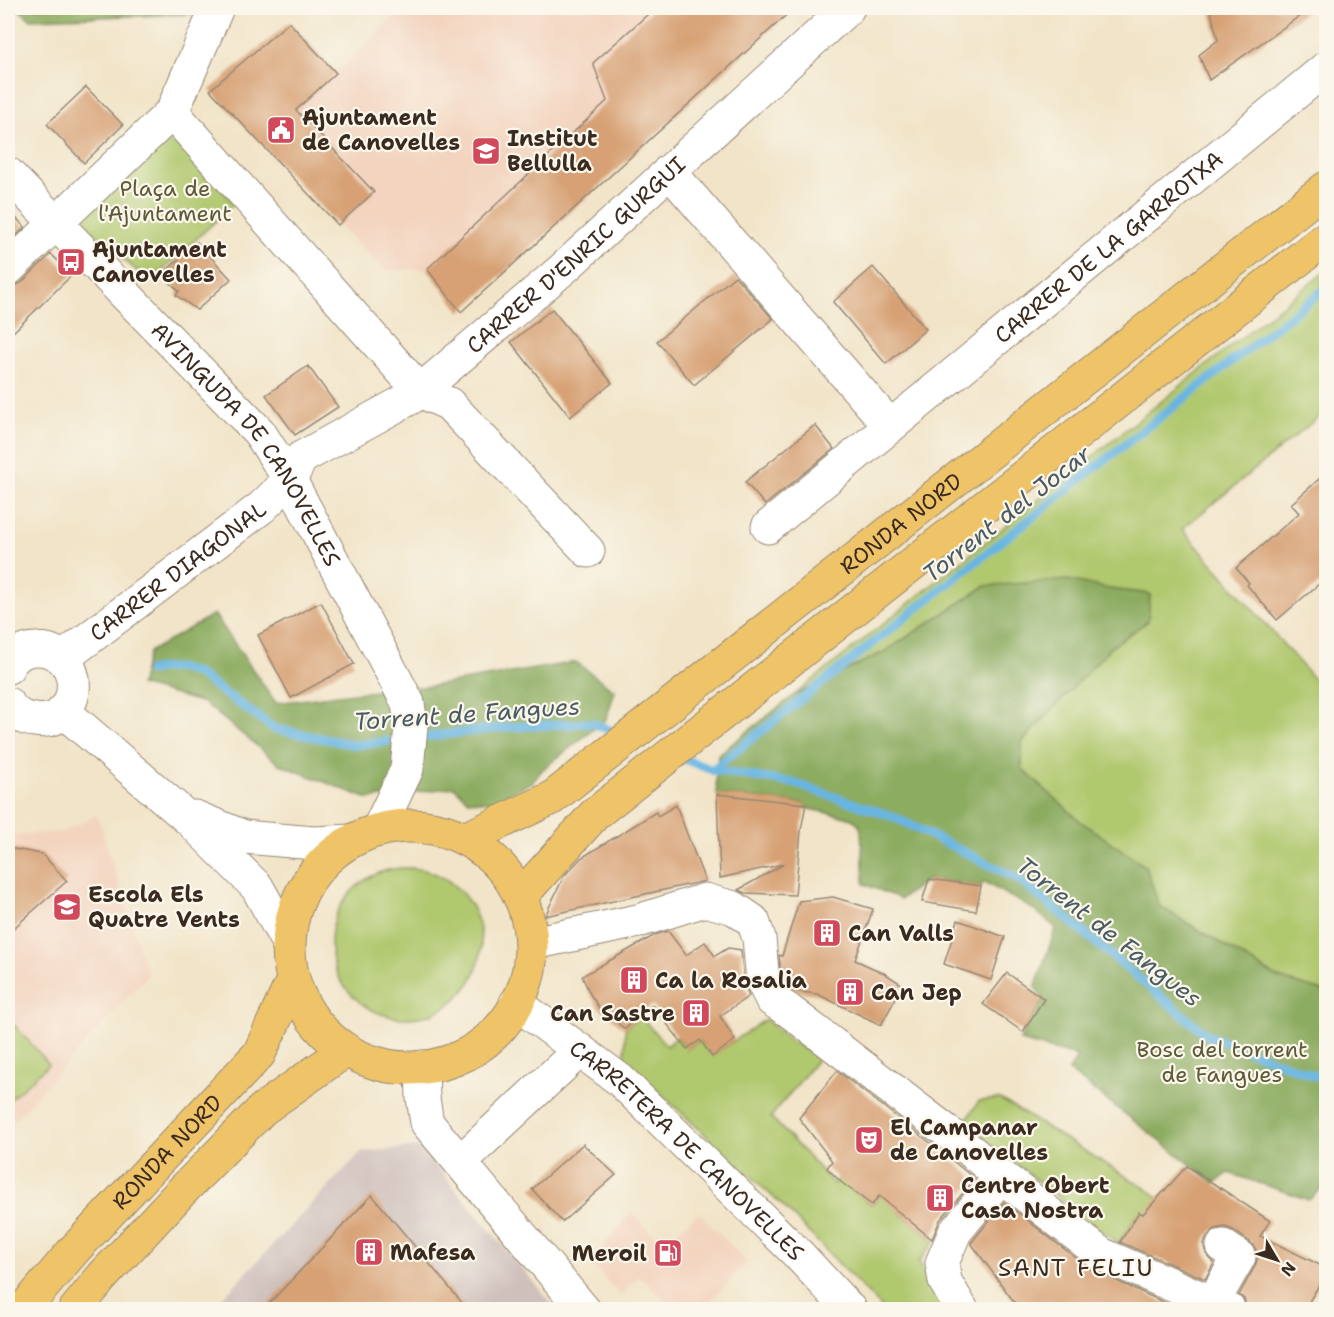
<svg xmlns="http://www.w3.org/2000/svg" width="1334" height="1317" font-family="'Shantell Sans',sans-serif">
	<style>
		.built { fill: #f3d4bf }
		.industrial { fill: #cfc0bb }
		.green { fill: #b0c86e; stroke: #767946; stroke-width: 1.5 }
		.forest { fill: #8cac61; stroke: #646b40; stroke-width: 1.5 }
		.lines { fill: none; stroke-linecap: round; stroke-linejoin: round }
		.stream { stroke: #67b5e1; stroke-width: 9 }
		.building { fill: #d7a175 }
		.minor-casing { stroke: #968773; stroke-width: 35 }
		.major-casing { stroke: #968773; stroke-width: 35 }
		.minor { stroke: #fff; stroke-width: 33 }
		.major { stroke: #efc469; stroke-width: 33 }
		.labels { text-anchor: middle; stroke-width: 4.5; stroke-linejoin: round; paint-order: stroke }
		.poi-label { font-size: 22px; font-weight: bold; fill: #3b2a1e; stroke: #fbf7ec; text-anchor: start }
		.park-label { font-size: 22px; fill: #5e5936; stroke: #fbf7ec }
		.street-label { font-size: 22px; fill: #3b2a1e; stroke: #fbf7ec }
		.water-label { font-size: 24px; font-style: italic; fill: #4a5b62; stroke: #fbf7ec }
		.neighbourhood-label { font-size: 24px; letter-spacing: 1.5px; fill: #3b2a1e; stroke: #fbf7ec }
	</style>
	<rect width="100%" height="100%" fill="#fbf7ec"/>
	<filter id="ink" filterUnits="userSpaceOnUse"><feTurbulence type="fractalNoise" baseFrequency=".0167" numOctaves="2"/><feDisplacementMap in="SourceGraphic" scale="12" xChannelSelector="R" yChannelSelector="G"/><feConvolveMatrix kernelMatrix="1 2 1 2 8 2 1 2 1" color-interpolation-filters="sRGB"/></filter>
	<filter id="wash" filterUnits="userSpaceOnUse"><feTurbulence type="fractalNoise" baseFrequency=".008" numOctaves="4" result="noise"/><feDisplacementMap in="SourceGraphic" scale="24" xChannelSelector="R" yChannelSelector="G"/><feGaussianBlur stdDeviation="1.35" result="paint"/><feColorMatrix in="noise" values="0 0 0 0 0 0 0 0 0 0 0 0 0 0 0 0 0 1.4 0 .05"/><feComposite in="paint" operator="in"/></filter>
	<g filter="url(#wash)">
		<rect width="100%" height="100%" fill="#f1e4c8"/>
		<g class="built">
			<polygon points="403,8 794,8 461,312 427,269 386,271 338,225 374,192 296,110 336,73"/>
			<polygon points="97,815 148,975 8,1127 8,838 15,835 63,832"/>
			<polygon points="631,1212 662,1244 699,1213 747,1262 703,1309 675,1309 639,1276 621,1296 590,1262"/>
		</g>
		<polygon class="industrial" points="420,1147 556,1309 211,1310 361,1152"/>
		<g class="green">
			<polygon points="168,126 234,204 150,282 76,219"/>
			<polygon points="1326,271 1326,411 1182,529 1326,693 1326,992 1278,978 1159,906 1146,867 1080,821 1022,769 1022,742 1110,648 1148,621 1150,594 1109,589 884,652 793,696 1238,340"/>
			<circle cx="406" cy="943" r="75"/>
			<path d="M 640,1016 L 667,1046 L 677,1037 L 687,1049 L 700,1040 L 712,1056 L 766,1019 C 783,1037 798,1047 820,1056 L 771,1117 L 834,1184 L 841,1175 L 852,1190 L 872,1205 L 917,1147 L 899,1212 L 935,1241 L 919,1261 L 943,1309 L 883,1309 L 783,1206 L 625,1061 L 625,1029 Z"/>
			<polygon points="8,1018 49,1064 8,1101"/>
			<polygon points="1000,1099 1145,1188 1180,1212 1158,1227 1139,1212 1118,1244 964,1123 979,1101"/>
		</g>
		<g class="forest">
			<polygon points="17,8 200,8 198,14 30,19"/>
			<polygon points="1068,580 1109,589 1150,594 1148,621 1110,648 1022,742 1022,769 1080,821 1146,867 1159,906 1278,978 1326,992 1326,1184 1309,1200 1229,1173 1215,1183 1069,1071 1077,1056 1020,1041 1023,1032 1044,999 1035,987 1056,928 1033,909 984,882 981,886 929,879 901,899 864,884 861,830 858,823 850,818 806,808 805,804 727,795 717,795 716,781 718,755 793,696 884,652 985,586"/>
			<polygon points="214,614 276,703 355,693 432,686 576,662 615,691 606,719 542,770 533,782 491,802 468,800 454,787 368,799 279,764 204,703 140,685 149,652"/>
		</g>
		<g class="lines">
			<g class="stream">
				<polyline points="149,671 159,669 177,668 196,673 275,729 356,745 509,727 593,723 621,735"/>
				<polyline points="679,757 712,770 793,783 894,817 1016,878 1070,921 1207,1035 1326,1080"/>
				<polyline points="712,770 1092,470 1326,288"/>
			</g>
		</g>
		<g id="blocks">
			<g class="building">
				<polygon points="655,8 794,8 461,312 427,269 607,101 593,63"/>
				<polygon points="1210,8 1311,8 1209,80 1199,55 1218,40"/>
				<polygon points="289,22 336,73 296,110 374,192 338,225 210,90"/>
				<polygon points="86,87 123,125 84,163 47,124"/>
				<polygon points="8,210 25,227 8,244"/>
				<polygon points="197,242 231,279 197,310 176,295 179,291 162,275"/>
				<polygon points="51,254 72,275 8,337 8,287 13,287 21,283"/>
				<polygon points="873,267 926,329 886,364 833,302"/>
				<polygon points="735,276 773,319 694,385 657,341"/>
				<polygon points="552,309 612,383 570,417 511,342"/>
				<polygon points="308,366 338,407 295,435 266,395"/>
				<polygon points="815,425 834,449 765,505 745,482"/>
				<polygon points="1326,473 1326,578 1277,620 1247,585 1249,583 1236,568 1299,513 1291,504"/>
				<polygon points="321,602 354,664 291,698 258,635"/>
				<polygon points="717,794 806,804 801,830 795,895 745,893 738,890 784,864 720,878"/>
				<polygon points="676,805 705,881 545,916 564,876 581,858 656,812 658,816"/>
				<polygon points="8,848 42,854 67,881 8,933"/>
				<polygon points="929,879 981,886 976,911 922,902"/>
				<polygon points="833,897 873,909 855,960 884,973 903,985 881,1025 817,994 793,991 786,987 781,977 779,955 782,956 799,901"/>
				<polygon points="958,920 1005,937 991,980 944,964"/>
				<polygon points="668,931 686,955 705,942 715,956 728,948 741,950 744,984 749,996 720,1016 735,1040 712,1057 700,1040 687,1049 652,1005 625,1029 599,1008 590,994 582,976 655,935"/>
				<polygon points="1007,973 1044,999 1023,1032 983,1004"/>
				<polygon points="837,1071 933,1145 975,1179 940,1220 932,1239 879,1196 872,1205 842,1183 827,1168 832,1161 799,1118"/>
				<polygon points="583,1144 616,1175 562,1222 532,1189"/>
				<polygon points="1187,1166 1270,1221 1260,1236 1326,1268 1326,1274 1304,1310 1247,1310 1244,1299 1239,1295 1255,1266 1258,1257 1256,1249 1250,1242 1233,1230 1225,1227 1215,1229 1207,1236 1204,1244 1206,1254 1214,1263 1205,1279 1120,1242 1139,1212 1143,1214"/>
				<polygon points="372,1195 468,1310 263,1310"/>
				<polygon points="1004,1202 1090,1269 1181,1310 1020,1310 971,1243"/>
			</g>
		</g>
	</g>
	<g filter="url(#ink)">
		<use href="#blocks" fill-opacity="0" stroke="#968773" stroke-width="1.5"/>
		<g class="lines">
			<g class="minor-casing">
				<g id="minor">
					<polyline points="172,112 420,391 449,404 588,551"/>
					<polyline points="669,171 890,426"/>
					<path id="s1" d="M 8,174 L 259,432 L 290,480 L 408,703 L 411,726 L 407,769 L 378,830"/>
					<polyline points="8,269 172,112 217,8"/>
					<path id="s2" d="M 768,527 L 1326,68"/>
					<path id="s3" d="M 63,658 L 262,507 L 290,480 L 301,458 L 412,397 L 420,391 L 564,268 L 848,8"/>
					<path d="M 8,667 C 13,656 25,648 38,649 C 89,651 82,728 35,720 C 22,719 15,714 8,704"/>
					<polyline points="63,711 191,821 257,887 288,943"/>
					<polyline points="195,817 244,837 314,843 351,841"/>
					<polyline points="533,943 638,921 705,900 734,908 753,921 759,938 763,982 772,1000 788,1010 945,1130 1001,1176 1101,1254 1229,1310"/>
					<path id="s4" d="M 516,1003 L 620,1080 L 798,1254 L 850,1310"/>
					<polyline points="422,1067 423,1098 427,1123 584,1310"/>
					<polyline points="460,1162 580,1050"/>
					<polyline points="1213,1302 1239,1257 1223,1246"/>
					<polyline points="962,1310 945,1281 942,1263 955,1232 1001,1176"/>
				</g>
			</g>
			<g class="major-casing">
				<g id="major">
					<circle cx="410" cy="947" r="121"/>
					<path id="s5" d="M 465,839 L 552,798 L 1326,188"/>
					<polyline points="520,897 595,814 1326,238"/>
					<path id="s6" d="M 23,1310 L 74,1250 L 259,1054 L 292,982"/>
					<polyline points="75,1310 102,1277 180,1193 263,1109 346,1050"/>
				</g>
			</g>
			<use href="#minor" class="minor"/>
			<use href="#major" class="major"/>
		</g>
	</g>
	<defs>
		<g id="civic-square" transform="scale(1.5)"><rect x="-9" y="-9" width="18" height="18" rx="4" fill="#d1495b" stroke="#fbf7ec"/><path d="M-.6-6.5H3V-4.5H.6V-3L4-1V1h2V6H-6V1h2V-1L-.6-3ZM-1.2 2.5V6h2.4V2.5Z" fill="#fff"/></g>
		<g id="school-square" transform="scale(1.5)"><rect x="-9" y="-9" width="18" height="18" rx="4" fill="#d1495b" stroke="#fbf7ec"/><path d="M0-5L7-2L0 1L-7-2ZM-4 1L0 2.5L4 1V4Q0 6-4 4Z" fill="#fff"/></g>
		<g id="bus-square" transform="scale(1.5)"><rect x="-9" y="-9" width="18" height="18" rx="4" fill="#d1495b" stroke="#fbf7ec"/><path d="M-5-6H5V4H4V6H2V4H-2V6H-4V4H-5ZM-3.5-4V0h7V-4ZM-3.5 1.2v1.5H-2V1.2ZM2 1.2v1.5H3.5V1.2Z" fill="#fff"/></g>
		<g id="building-square" transform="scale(1.5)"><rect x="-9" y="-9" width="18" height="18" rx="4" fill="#d1495b" stroke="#fbf7ec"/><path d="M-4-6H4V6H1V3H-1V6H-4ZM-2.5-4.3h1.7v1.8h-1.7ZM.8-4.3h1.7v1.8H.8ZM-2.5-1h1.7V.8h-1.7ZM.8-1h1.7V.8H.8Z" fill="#fff"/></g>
		<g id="theatre-square" transform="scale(1.5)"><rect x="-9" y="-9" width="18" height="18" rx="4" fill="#d1495b" stroke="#fbf7ec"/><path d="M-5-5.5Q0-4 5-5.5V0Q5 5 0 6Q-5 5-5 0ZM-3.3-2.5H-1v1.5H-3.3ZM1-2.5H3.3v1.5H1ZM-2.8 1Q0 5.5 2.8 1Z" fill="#fff"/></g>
		<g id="fuel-square" transform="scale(1.5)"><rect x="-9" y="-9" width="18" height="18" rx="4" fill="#d1495b" stroke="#fbf7ec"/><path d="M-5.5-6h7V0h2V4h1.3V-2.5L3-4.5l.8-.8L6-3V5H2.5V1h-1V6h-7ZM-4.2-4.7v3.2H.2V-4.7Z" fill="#fff"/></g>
	</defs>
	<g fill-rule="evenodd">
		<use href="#civic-square" x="281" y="130"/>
		<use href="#school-square" x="486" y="151"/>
		<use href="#bus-square" x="71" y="262"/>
		<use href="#school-square" x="67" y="907"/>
		<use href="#building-square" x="827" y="933"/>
		<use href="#building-square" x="634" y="980"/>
		<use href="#building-square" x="850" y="992"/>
		<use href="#building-square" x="696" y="1013"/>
		<use href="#theatre-square" x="869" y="1140"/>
		<use href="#building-square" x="940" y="1198"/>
		<use href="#building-square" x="369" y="1252"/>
		<use href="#fuel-square" x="668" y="1253"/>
	</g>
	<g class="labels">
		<g class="poi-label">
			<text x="302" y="125">Ajuntament<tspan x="302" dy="25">de Canovelles</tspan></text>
			<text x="507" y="146">Institut<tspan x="507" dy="25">Bellulla</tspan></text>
			<text x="92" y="257">Ajuntament<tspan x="92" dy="25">Canovelles</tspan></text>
			<text x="88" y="902">Escola Els<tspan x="88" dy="25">Quatre Vents</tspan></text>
			<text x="848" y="941">Can Valls</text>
			<text x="655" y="988">Ca la Rosalia</text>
			<text x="871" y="1000">Can Jep</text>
			<text x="675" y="1021" text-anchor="end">Can Sastre</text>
			<text x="890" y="1135">El Campanar<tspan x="890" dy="25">de Canovelles</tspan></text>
			<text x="961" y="1193">Centre Obert<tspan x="961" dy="25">Casa Nostra</tspan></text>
			<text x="390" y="1260">Mafesa</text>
			<text x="647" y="1261" text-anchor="end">Meroil</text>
		</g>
		<g class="park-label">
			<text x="165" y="196">Plaça de<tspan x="165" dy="25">l'Ajuntament</tspan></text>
			<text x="1222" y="1057">Bosc del torrent<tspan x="1222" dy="25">de Fangues</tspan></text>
		</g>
		<g class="street-label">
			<text dy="8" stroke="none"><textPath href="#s2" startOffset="441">CARRER DE LA GARROTXA</textPath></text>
			<text dy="8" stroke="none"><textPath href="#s3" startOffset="657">CARRER D'ENRIC GURGUI</textPath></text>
			<text dy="8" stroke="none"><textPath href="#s1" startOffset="362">AVINGUDA DE CANOVELLES</textPath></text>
			<text dy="8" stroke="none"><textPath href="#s5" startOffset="540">RONDA NORD</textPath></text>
			<text dy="8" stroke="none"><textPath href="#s3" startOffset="144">CARRER DIAGONAL</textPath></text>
			<text dy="8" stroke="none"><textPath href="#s6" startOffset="214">RONDA NORD</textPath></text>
			<text dy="8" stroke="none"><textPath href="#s4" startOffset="226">CARRETERA DE CANOVELLES</textPath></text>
		</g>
		<g class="water-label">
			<text transform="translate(1007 514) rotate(-38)" y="8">Torrent del Jocar</text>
			<text transform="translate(467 714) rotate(-4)" y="8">Torrent de Fangues</text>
			<text transform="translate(1109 932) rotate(38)" y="8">Torrent de Fangues</text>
		</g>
		<g class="neighbourhood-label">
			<text x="1076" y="1276">SANT FELIU</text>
		</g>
	</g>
	<rect width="1334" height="1317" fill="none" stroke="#fbf7ec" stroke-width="30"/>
	<g transform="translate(1277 1260) rotate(129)" stroke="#fbf7ec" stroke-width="4.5" paint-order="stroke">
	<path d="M0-4.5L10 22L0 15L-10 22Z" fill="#3b2a1e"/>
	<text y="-9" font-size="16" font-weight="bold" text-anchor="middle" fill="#3b2a1e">N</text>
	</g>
</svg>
